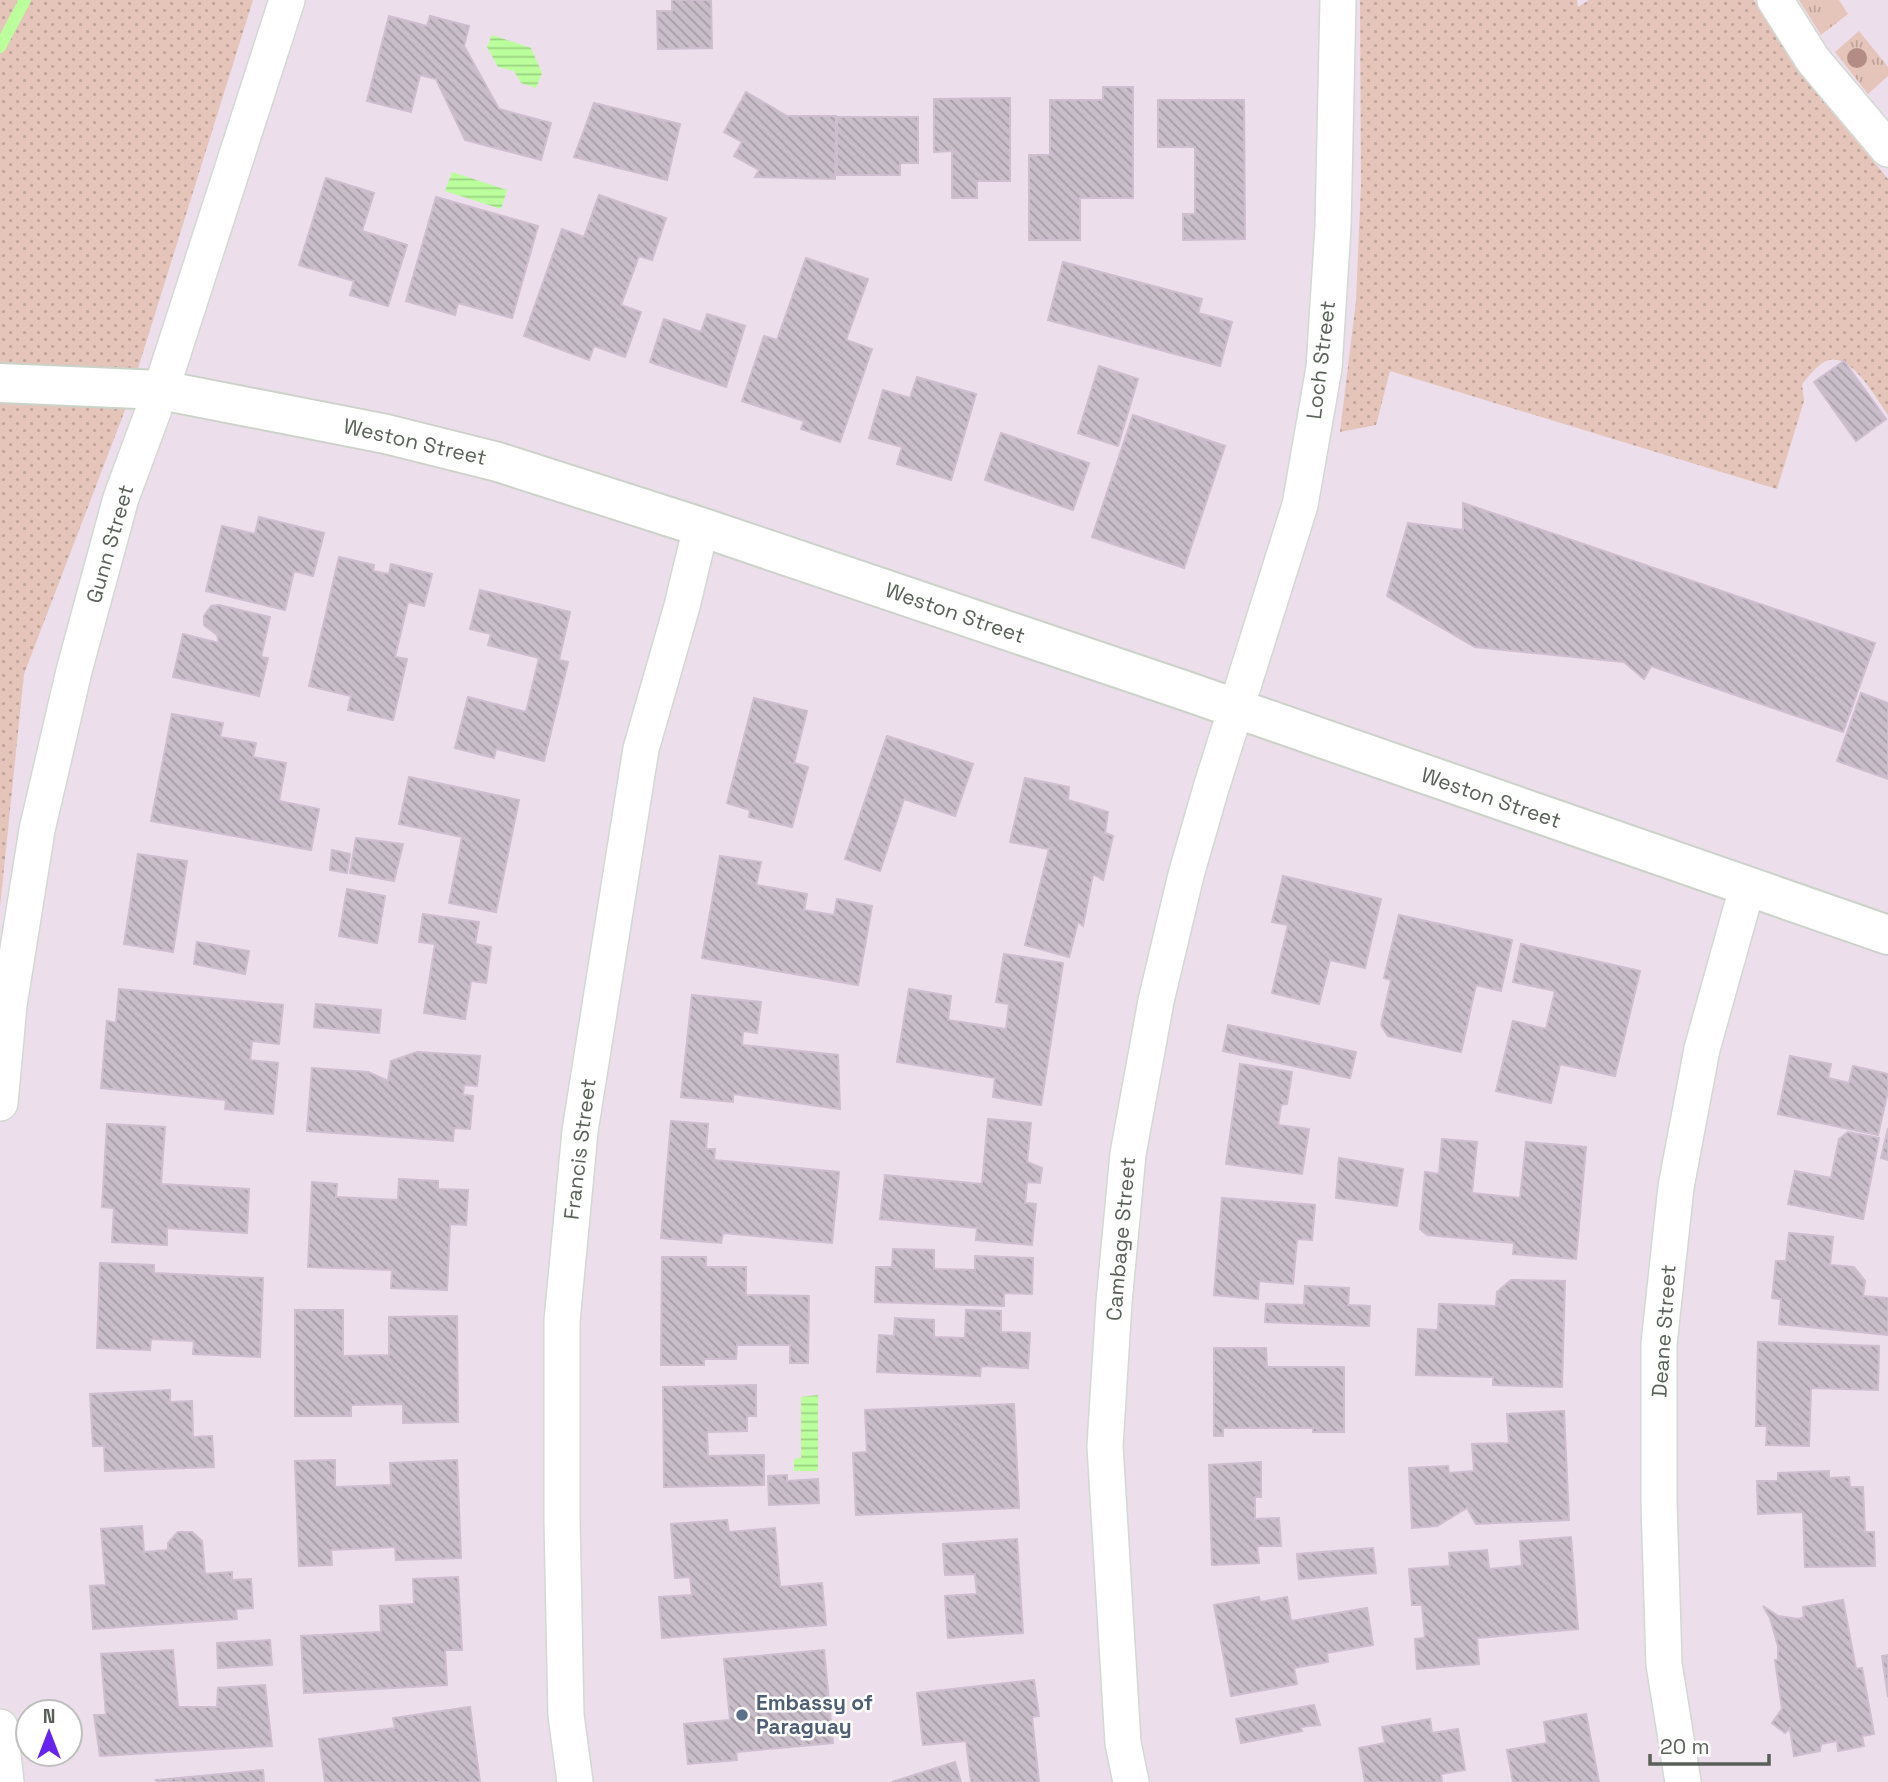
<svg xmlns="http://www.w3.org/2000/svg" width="1888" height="1782" font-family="'Space Grotesk',sans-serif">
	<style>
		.grass { fill: url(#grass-tufts) }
		.park { fill: url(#park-dots) }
		.water { fill: url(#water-rules) }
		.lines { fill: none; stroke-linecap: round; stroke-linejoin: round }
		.stream { stroke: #baff9b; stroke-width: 12 }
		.building { fill: url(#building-back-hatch); stroke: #cfbdd0; stroke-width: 2 }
		.street-casing { stroke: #d2d9d2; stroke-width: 38 }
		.secondary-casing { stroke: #cbd3c9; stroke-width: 42 }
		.street { stroke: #fff; stroke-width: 35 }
		.secondary { stroke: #fff; stroke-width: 38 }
		.tree { fill: #b38d85 }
		.service-dot { fill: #5c6f8a; stroke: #fff; stroke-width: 2.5 }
		.labels { text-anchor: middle; stroke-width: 5; stroke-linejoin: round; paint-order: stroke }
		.street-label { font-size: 21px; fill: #596058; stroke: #fff }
		.service-label { font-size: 21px; font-weight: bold; fill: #4e5e75; stroke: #fff; text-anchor: start }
	</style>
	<defs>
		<pattern id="grass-tufts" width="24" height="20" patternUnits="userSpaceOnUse" patternTransform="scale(1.75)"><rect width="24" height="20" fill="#e5c4b9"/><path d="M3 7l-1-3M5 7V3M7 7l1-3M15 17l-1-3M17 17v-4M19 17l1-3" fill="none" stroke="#bda399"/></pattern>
		<pattern id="park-dots" width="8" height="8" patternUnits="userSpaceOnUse" patternTransform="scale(1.75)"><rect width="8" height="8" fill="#e5c4b9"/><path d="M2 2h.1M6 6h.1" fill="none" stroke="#bda399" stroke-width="1.8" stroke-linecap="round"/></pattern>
		<pattern id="water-rules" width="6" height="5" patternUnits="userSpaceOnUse" patternTransform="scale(1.75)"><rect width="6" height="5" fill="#baff9b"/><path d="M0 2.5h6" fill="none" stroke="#9ad281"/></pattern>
		<pattern id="building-back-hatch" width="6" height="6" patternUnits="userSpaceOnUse" patternTransform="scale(1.75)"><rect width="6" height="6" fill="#c8bdc9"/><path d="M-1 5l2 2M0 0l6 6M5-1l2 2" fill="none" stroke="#a59da6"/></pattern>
	</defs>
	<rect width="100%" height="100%" fill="#ecdeeb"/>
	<g class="grass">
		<polygon points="1799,0 1839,0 1848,14 1821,35"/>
		<polygon points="1859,31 1888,67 1888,76 1868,94 1835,52"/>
	</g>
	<g class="park">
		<polygon points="0,0 253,0 125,410 24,674 0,907"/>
		<path d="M 1360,0 L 1577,0 L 1578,7 L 1589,0 L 1754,0 L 1803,77 L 1888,179 L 1888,415 C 1876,398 1850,350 1826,361 C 1817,365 1808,377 1802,384 L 1804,401 L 1777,489 L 1390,371 L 1376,425 L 1340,432 L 1356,301 L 1361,185 Z"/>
	</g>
	<g class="water">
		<polygon points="492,35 531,48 542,73 536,88 521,83 514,71 498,67 487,47"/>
		<polygon points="452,172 507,190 501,209 445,191"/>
		<polygon points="818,1395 818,1471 794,1471 794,1459 801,1458 801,1397"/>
	</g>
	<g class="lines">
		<polyline class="stream" points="0,47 25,0"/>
	</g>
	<g class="building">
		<polygon points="672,0 711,0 712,48 658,49 657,11 672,11"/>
		<polygon points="389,16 427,26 430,16 469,26 464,46 499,109 551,123 541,160 465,140 436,79 420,75 411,112 367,101"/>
		<polygon points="1103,87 1133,87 1133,198 1080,198 1080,240 1029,240 1029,155 1050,155 1050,100 1103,100"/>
		<polygon points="746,92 787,116 836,116 835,179 755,177 759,170 734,156 742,142 724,132"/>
		<polygon points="1010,98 1010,181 977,181 977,198 952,198 952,151 934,152 934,99"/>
		<polygon points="1158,100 1244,100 1245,239 1183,240 1183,214 1195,214 1195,147 1158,147"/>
		<polygon points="594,103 680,124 667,180 574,157"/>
		<polygon points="837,117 918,117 918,163 900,163 900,175 837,175"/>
		<polygon points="326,178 374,193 362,231 407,245 388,306 350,295 354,281 299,265"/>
		<polygon points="599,195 666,218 652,260 639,256 621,305 641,312 625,357 594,346 589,360 524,336 562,229 584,237"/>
		<polygon points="436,197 538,226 512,318 458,303 455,315 406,301"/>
		<polygon points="806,258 868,279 846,340 872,349 840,442 801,429 804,421 742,401 764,336 777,340"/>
		<polygon points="1063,262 1202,299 1198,313 1232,322 1220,366 1048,320"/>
		<polygon points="707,314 745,326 726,387 650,362 664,319 701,332"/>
		<polygon points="1844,361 1886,419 1856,441 1814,382"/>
		<polygon points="1099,366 1138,379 1118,446 1078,433"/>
		<polygon points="917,377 976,394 951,480 897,464 902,447 869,438 883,390 910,398"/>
		<polygon points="1133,415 1225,446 1184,568 1092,537"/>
		<polygon points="1001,433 1089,463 1073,510 985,480"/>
		<polygon points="1463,503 1875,643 1843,732 1651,666 1644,679 1624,662 1475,647 1387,596 1408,523 1463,530"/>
		<polygon points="259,517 324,533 313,576 294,571 285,610 206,591 222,526 255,534"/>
		<polygon points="339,557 374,565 373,571 389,574 391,564 432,574 424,606 408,602 395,657 407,659 393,720 348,710 351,696 309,686"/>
		<polygon points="480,590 570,612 559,660 568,662 544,761 496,749 494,758 455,748 468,697 526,712 539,658 488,645 491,634 470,629"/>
		<polygon points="219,605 270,617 261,657 268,658 259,696 173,677 183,634 219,643 217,635 204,625 204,616 211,606"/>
		<polygon points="1861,693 1888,703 1888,779 1837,761"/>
		<polygon points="754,698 807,711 794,763 808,767 792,827 749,817 750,810 727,803"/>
		<polygon points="172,714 223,723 220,737 256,743 253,757 286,763 279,801 319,809 311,850 151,821"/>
		<polygon points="887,736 973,764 955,816 904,799 880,871 845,859"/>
		<polygon points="409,777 519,800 496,912 449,903 462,837 399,824"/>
		<polygon points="1025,778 1069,787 1068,800 1108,812 1105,833 1113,836 1103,880 1093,874 1083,926 1078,922 1069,957 1025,945 1049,849 1010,842"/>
		<polygon points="356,838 403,844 394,881 350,873"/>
		<polygon points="332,850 350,854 347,873 330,870"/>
		<polygon points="138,854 187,861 173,952 124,944"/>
		<polygon points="720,856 761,862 756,885 807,894 804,910 834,915 837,899 872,906 858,985 702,958"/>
		<polygon points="1283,876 1381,899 1365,968 1330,960 1319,1004 1272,993 1288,925 1272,922"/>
		<polygon points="347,889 385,896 377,943 339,936"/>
		<polygon points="423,914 479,922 475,944 491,947 486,983 471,981 465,1019 424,1013 435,944 419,942"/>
		<polygon points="1399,915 1512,940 1501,991 1476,985 1461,1052 1388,1036 1381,1025 1391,980 1384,978"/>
		<polygon points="197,942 249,951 245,974 194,964"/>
		<polygon points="1521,944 1640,971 1615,1076 1560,1064 1551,1103 1496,1091 1513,1021 1546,1029 1555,991 1513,982"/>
		<polygon points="1004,954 1063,963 1041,1105 993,1097 995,1078 897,1062 909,989 951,996 948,1020 1006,1029 1009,1004 996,1002"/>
		<polygon points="119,989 283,1005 279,1044 252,1041 250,1060 278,1063 273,1114 225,1109 226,1100 101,1088 107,1021 116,1023"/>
		<polygon points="692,995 761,1002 757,1033 743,1031 742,1045 838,1055 840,1109 733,1094 733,1102 681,1097"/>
		<polygon points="316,1004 381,1010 379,1033 314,1027"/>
		<polygon points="1228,1025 1356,1052 1350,1078 1223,1051"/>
		<polygon points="417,1052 480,1056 477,1086 464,1085 463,1095 473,1096 470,1129 454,1128 453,1141 307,1131 312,1068 368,1072 388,1081 391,1061"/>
		<polygon points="1790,1056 1831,1064 1828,1078 1849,1083 1853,1066 1888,1074 1888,1091 1878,1135 1778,1114"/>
		<polygon points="1240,1064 1292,1072 1287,1104 1281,1105 1278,1125 1309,1129 1302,1174 1226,1164"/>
		<polygon points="988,1119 1031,1123 1027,1162 1042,1168 1040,1183 1027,1182 1025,1203 1036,1204 1032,1245 976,1240 977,1228 880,1219 885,1175 982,1184"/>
		<polygon points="671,1121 708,1124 706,1149 715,1149 714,1160 839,1172 832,1243 723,1233 721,1243 661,1238"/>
		<polygon points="107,1124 165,1127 161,1184 249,1189 247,1233 167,1228 167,1245 112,1242 114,1208 102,1207"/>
		<polygon points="1888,1128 1888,1160 1881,1158"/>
		<polygon points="1848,1132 1879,1138 1863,1219 1788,1204 1795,1171 1831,1178 1839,1139"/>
		<polygon points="1442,1139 1477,1142 1472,1193 1520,1198 1526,1142 1586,1147 1576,1259 1513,1254 1514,1243 1427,1235 1420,1229 1425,1172 1439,1174"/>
		<polygon points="1339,1158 1403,1169 1397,1206 1336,1198"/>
		<polygon points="399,1179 438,1181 438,1189 468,1190 466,1225 450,1224 447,1290 391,1288 392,1270 308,1267 312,1182 337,1184 336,1197 398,1200"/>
		<polygon points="1222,1198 1315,1205 1312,1240 1297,1239 1293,1284 1259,1281 1258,1299 1214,1295"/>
		<polygon points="1789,1233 1833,1237 1830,1265 1854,1267 1865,1281 1863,1296 1888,1298 1888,1335 1779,1324 1781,1299 1772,1298 1776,1261 1786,1261"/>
		<polygon points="893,1249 934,1250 934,1269 975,1270 975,1256 1033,1258 1032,1294 1004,1293 1004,1306 875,1302 876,1267 892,1267"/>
		<polygon points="662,1257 706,1257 706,1267 746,1267 746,1295 809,1296 808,1363 790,1363 790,1345 737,1345 736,1359 704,1359 704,1365 661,1365"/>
		<polygon points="100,1263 154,1265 154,1273 263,1278 260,1357 193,1354 194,1341 151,1339 150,1350 97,1348"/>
		<polygon points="1511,1280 1565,1281 1562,1387 1493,1385 1493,1377 1416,1375 1418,1329 1438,1330 1439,1304 1496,1306 1497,1292"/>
		<polygon points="1305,1286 1349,1288 1348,1305 1370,1306 1369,1326 1265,1322 1266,1304 1304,1305"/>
		<polygon points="295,1310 343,1310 343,1356 389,1355 389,1317 457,1316 458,1422 403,1423 403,1404 351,1405 351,1416 295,1416"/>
		<polygon points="966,1310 1001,1311 1001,1332 1030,1333 1028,1368 981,1366 980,1376 877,1372 879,1335 894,1336 895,1318 934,1320 934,1337 965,1338"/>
		<polygon points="1758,1342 1879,1346 1878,1390 1811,1388 1809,1446 1766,1445 1767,1426 1756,1426"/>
		<polygon points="1214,1348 1266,1348 1267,1367 1344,1367 1344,1432 1313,1432 1313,1428 1223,1428 1223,1436 1214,1436"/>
		<polygon points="756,1385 756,1416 747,1416 747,1431 707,1432 708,1456 764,1455 764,1485 664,1487 663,1387"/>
		<polygon points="170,1390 170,1402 192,1401 193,1437 212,1436 214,1467 105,1471 104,1446 93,1446 90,1394"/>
		<polygon points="1014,1404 1019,1508 856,1515 853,1453 867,1452 865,1410"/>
		<polygon points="1564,1411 1569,1520 1476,1524 1467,1508 1437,1526 1412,1528 1409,1468 1448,1466 1449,1473 1474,1471 1472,1444 1509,1443 1507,1414"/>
		<polygon points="335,1460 335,1487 391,1485 390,1463 457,1460 461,1558 396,1560 395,1547 331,1550 332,1565 299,1566 295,1461"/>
		<polygon points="1261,1462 1261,1497 1255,1497 1255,1519 1279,1518 1281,1546 1257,1546 1259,1563 1212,1565 1209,1465"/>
		<polygon points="1829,1471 1829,1478 1849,1477 1850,1487 1863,1487 1865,1532 1874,1532 1875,1566 1805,1567 1803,1512 1758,1514 1757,1481 1778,1481 1778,1473"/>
		<polygon points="787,1475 787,1481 818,1479 819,1503 769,1505 768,1476"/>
		<polygon points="727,1520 729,1532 775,1528 780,1587 822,1583 826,1625 662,1638 659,1597 692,1595 690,1577 675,1578 671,1524"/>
		<polygon points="142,1526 144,1552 168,1550 168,1543 178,1532 192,1532 202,1541 205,1574 232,1572 232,1580 251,1579 253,1608 236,1609 237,1619 93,1629 90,1586 106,1585 101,1529"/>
		<polygon points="1571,1537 1578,1629 1477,1638 1479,1664 1417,1669 1415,1639 1425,1638 1422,1605 1412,1605 1409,1569 1450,1566 1449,1553 1487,1550 1489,1569 1522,1566 1520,1541"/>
		<polygon points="1017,1539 1023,1633 948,1638 945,1596 977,1594 975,1574 945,1575 943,1544"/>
		<polygon points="1373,1548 1376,1573 1299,1579 1297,1554"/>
		<polygon points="458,1577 462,1650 445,1650 447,1685 304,1693 301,1636 381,1632 380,1606 414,1604 413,1579"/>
		<polygon points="1259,1597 1260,1602 1287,1597 1291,1621 1367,1608 1373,1645 1327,1653 1328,1662 1294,1668 1297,1684 1231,1696 1214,1605"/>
		<polygon points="1843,1600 1856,1669 1862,1668 1874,1734 1862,1736 1864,1746 1838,1751 1837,1741 1821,1744 1820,1751 1794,1756 1790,1728 1785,1733 1772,1723 1782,1709 1775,1660 1778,1660 1778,1646 1770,1618 1763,1606 1778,1616 1799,1619 1804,1617 1803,1607"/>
		<polygon points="270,1640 272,1665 218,1668 217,1643"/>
		<polygon points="173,1650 178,1707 217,1707 218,1688 265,1685 272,1746 100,1756 94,1715 106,1715 101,1654"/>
		<polygon points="824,1650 833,1743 736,1752 737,1760 688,1764 684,1724 730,1720 724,1659"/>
		<polygon points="1888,1655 1888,1697 1882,1656"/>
		<polygon points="1034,1680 1039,1716 1032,1717 1039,1782 971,1782 966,1741 923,1745 917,1693"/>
		<polygon points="1314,1705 1320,1725 1300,1727 1302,1731 1241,1743 1236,1719"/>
		<polygon points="470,1707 480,1782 325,1782 319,1739 395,1728 393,1718"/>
		<polygon points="1586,1714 1599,1782 1513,1782 1507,1750 1547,1743 1544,1722"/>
		<polygon points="1430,1719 1432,1733 1458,1729 1465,1770 1441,1774 1442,1782 1365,1782 1359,1748 1385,1743 1382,1727"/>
		<polygon points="955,1762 961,1782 892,1782"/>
		<polygon points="263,1770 264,1782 157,1782 156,1780"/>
	</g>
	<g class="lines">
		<g class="street-casing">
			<g id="street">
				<polyline points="1775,0 1813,60 1888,149"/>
				<polyline points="0,1103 9,1005 37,830 74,671 121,498 161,390 287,0"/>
				<polyline points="0,1727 6,1782"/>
				<polyline points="575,1782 566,1715 562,1520 562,1321 580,1131 641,749 682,606 701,527"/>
				<polyline points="1131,1782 1123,1743 1105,1446 1114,1302 1128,1154 1156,1001 1186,875 1211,788 1300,505 1324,368 1333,227 1338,0"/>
				<polyline points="1683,1782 1664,1664 1659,1502 1659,1344 1676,1187 1702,1049 1747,888"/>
			</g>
		</g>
		<g class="secondary-casing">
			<polyline id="secondary" points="0,383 161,390 386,434 498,462 701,527 1183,690 1888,935"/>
		</g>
		<use href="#street" class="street"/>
		<use href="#secondary" class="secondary"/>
	</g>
	<circle class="tree" cx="1857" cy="58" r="10"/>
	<circle class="service-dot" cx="742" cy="1715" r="7"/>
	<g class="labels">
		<g class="street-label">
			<text transform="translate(1321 360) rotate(-83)" y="7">Loch Street</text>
			<text transform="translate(415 442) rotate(13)" y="7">Weston Street</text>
			<text transform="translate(110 544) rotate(-74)" y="7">Gunn Street</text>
			<text transform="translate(955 613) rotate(19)" y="7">Weston Street</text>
			<text transform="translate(1491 798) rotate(19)" y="7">Weston Street</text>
			<text transform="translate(580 1149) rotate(-83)" y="7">Francis Street</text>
			<text transform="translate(1121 1239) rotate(-85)" y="7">Cambage Street</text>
			<text transform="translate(1664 1331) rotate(-86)" y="7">Deane Street</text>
		</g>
		<g class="service-label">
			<text x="756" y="1710">Embassy of<tspan x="756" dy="24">Paraguay</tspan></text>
		</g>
	</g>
	<g transform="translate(49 1733)"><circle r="33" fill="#ffffff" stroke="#bdbfbc" stroke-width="2"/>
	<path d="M0-5L12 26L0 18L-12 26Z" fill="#6523ed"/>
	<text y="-10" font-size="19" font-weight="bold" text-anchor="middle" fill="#596058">N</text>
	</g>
	<path d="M1650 1754v10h119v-10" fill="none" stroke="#596058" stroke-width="3.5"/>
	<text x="1660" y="1754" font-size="21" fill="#596058" stroke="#ffffff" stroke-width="5" paint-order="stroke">20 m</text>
</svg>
